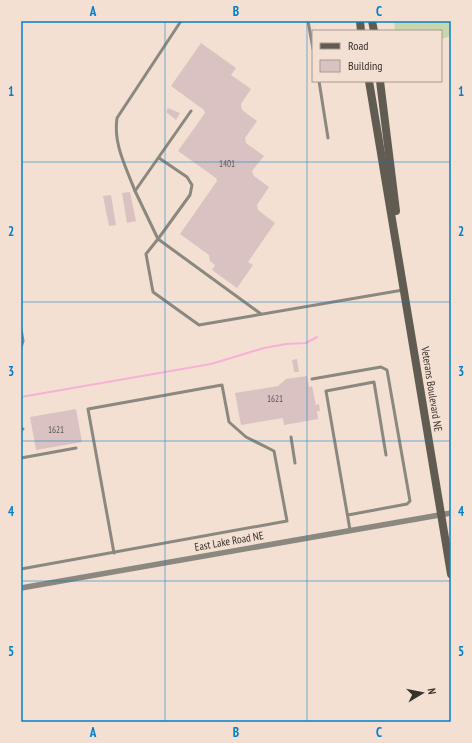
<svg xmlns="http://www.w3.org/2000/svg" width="472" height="743" font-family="'PT Sans Narrow',sans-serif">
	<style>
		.green { fill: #c8d6ab }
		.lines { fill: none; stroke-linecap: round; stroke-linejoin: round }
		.stream { stroke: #f8b1d6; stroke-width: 2 }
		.building { fill: #d9c2c1 }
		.service { stroke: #8b8880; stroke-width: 3 }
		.minor { stroke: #8b8880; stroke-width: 5.5 }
		.secondary { stroke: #615c51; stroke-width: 8 }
		.grid { fill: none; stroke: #0380c8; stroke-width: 1; stroke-opacity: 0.55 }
		.labels { text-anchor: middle; stroke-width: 3; stroke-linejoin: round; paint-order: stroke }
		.number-label { font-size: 9px; fill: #605450 }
		.street-label { font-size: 11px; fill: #37302b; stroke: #f3e0d3 }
		.neatline { fill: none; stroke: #0380c8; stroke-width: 1.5 }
		.grid-label { font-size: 13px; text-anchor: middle; font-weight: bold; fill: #0380c8 }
	</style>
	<rect width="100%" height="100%" fill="#f3e0d3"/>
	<polygon class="green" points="394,21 451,21 451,36 441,39 441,31 395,31"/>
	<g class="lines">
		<g class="stream">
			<polyline points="425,21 425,23"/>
			<polyline points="425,28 426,31"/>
			<polyline points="21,397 211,364 264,348 286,344 306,343 317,337"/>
		</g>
	</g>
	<g class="building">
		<polygon points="201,43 236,68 231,75 251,89 241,104 242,110 257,121 245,138 246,143 264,156 252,171 254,176 269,187 257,205 258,210 275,223 248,262 253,265 237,288 212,270 215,265 210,261 209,255 180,234 217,181 216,178 178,151 205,113 204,110 171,86"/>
		<polygon points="168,108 180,113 176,120 166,112"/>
		<polygon points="130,192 136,221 127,223 122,193"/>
		<polygon points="111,195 116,225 109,226 103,196"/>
		<polygon points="297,359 299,372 294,372 292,360"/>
		<polygon points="307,376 309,387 312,386 316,405 319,404 320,411 317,411 318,419 284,425 283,418 241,425 235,393 278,386 286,379"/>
		<polygon points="76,409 82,442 36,450 30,417"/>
	</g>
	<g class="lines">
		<g class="service">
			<polyline points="308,21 313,49"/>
			<polyline points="319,81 328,138"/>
			<polyline points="191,111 135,191 158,239 146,254 153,292 199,325 403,290"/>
			<polyline points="159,158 187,177 192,185 190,195 158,239 261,314"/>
			<path d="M 135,191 C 126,167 113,144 117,118 L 181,21"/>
			<polyline points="21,329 23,341 21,347"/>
			<polyline points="312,379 381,367 387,370 410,501 407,504 348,515"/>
			<polyline points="21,430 23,429"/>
			<polyline points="291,437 295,463"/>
			<polyline points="21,458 76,448"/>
			<polyline points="350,530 326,391 374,382 386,455"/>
			<polyline points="21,569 287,521 274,451 246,437 229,422 222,385 88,409 114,553"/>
		</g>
		<polyline class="minor" points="21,588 451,513"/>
		<g class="secondary">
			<polyline points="360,21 361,31"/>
			<polyline points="372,21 374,31"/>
			<polyline points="369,81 451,574"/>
			<polyline points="380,81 396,211"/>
		</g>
	</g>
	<path class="grid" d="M 165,21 L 165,722M 307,21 L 307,722M 21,162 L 451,162M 21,302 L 451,302M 21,441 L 451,441M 21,581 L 451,581"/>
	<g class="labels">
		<g class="number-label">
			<text x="227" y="167">1401</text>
			<text x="275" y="402">1621</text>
			<text x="56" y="433">1621</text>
		</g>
		<g class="street-label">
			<text transform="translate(432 389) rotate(81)" y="4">Veterans Boulevard NE</text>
			<text transform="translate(229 541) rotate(-10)" y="4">East Lake Road NE</text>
		</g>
	</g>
	<rect width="472" height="743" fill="none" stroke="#f3e0d3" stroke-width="44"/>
	<rect x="312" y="30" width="130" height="52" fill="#f3e0d3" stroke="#a89a90"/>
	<rect x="320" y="43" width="20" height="6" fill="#615c51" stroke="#a89a90"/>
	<text x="348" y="50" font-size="12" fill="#37302b">Road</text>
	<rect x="320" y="60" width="20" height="12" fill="#d9c2c1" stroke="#a89a90"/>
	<text x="348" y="70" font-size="12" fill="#37302b">Building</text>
	<g transform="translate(422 693) rotate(80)" stroke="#f3e0d3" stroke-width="3" paint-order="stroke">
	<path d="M0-3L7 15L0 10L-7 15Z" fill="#37302b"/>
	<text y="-6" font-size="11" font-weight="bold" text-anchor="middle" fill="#37302b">N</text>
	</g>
	<rect x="22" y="22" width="428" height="699" class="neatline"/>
	<g class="grid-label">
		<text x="93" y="16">A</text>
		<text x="236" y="16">B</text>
		<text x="379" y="16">C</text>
		<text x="11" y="96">1</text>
		<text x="461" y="96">1</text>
		<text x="11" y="236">2</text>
		<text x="461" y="236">2</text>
		<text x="11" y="376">3</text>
		<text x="461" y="376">3</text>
		<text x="11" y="516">4</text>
		<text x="461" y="516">4</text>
		<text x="11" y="656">5</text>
		<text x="461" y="656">5</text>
		<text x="93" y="737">A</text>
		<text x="236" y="737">B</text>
		<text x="379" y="737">C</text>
	</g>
</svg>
